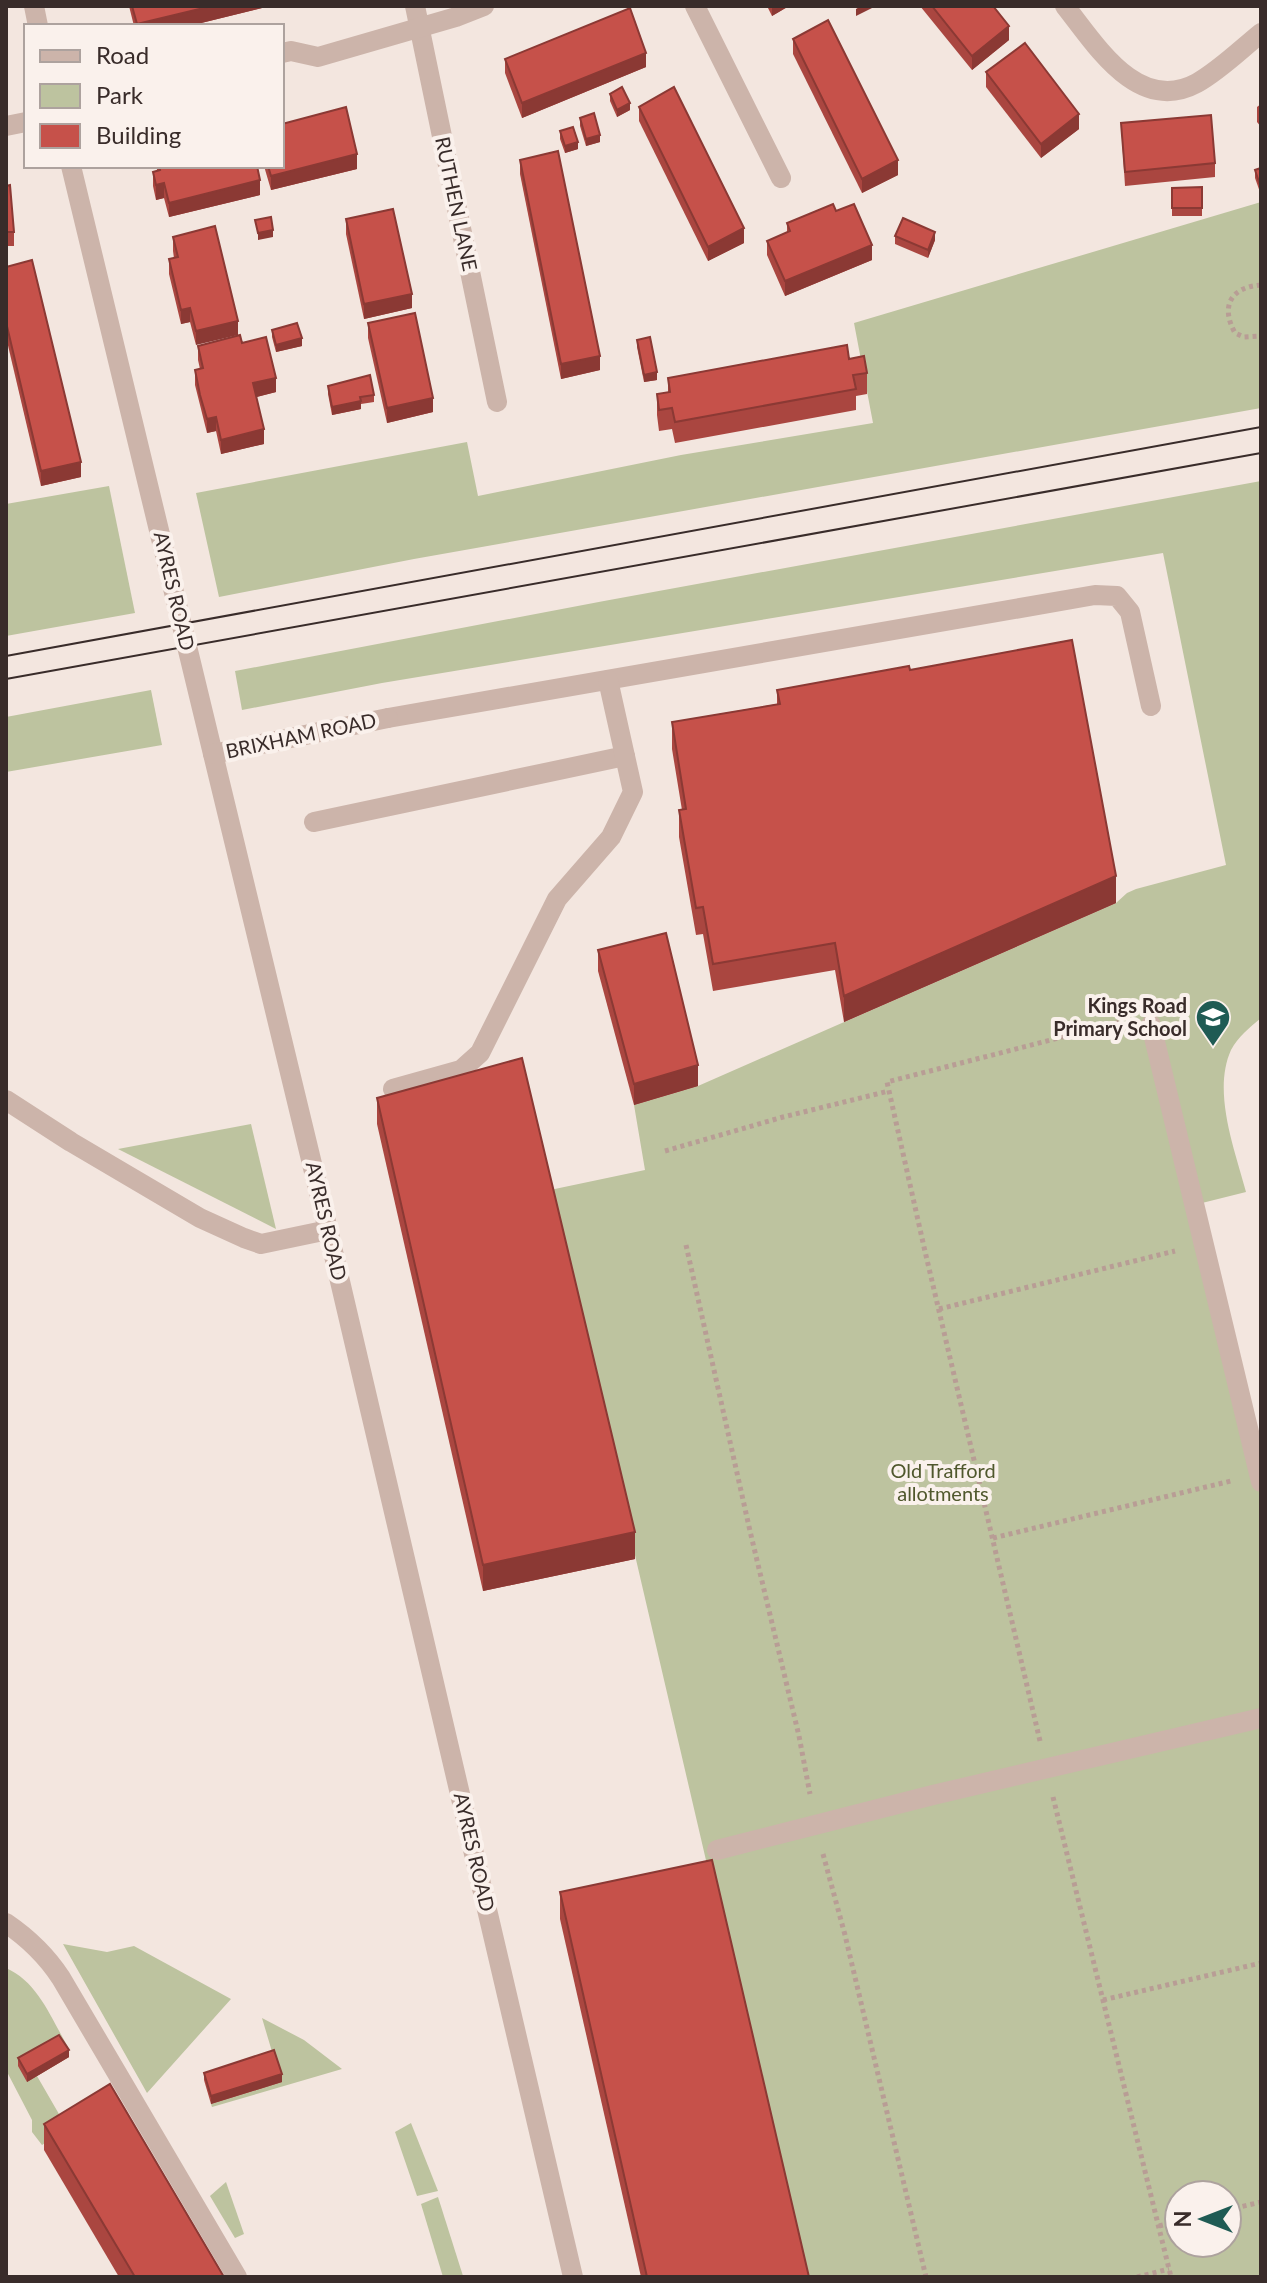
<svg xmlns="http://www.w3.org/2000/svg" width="1267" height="2283" font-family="Lato,sans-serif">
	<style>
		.green { fill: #bdc39f; fill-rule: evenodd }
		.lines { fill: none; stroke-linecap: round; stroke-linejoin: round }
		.path { stroke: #b89d95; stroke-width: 5; stroke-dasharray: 4 4; stroke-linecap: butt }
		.service { stroke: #ccb4aa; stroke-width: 20 }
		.minor { stroke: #ccb4aa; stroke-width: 20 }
		.tram { stroke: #392c2a; stroke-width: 2 }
		.wall { fill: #aa4640 }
		.shaded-wall { fill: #8b3934 }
		.building { fill: #c6514a; stroke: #8b3934; stroke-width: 2 }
		.labels { text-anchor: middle; stroke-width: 8; stroke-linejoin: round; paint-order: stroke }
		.street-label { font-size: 20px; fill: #392c2a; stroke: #faf1ec }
		.poi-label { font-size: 20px; font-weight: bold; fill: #392c2a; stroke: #faf1ec; text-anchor: end }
		.park-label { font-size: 20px; fill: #50582d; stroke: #faf1ec }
	</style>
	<rect width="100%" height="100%" fill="#f3e6df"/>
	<g class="green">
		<polygon points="1261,202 1261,408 414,559 219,597 196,493 467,442 478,496 681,455 873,423 854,323"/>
		<path d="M 1261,481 L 1261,1018 C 1250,1027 1238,1037 1231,1050 C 1212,1092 1235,1150 1246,1192 L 1202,1203 L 1261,1445 L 1261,2277 L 803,2277 L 550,1190 L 645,1170 L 634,1105 L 698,1086 L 1116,903 L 1127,893 L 1136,889 L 1226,865 L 1163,553 L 382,683 L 242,710 L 235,671 L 604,601 ZM 1179,2195 L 1227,2195 L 1227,2243 L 1179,2243 Z"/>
		<polygon points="109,486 135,613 6,636 6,504"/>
		<polygon points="151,690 162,745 6,772 6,717"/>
		<polygon points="251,1124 276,1229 118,1149"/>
		<polygon points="63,1944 107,1952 134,1946 231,1999 147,2093"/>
		<path d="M 6,1968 C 38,1982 51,2018 68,2047 L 69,2057 L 37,2076 L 63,2121 L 63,2131 L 42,2145 L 32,2132 L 32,2120 L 6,2070 Z"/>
		<polygon points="262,2018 304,2040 342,2069 212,2107 211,2104 281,2082"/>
		<polygon points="411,2123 438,2191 417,2196 395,2132"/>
		<polygon points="226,2182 244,2234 235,2238 210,2196"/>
		<polygon points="438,2197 463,2276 443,2277 421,2204"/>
	</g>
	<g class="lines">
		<g class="path">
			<path d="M 1261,285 C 1231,287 1220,306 1235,333 L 1244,337 L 1261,336"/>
			<polyline points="665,1151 783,1117 889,1091"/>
			<polyline points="686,1245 750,1531 799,1736 810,1794"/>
			<polyline points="939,1309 1175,1251"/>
			<polyline points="993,1538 1231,1481"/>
			<polyline points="1040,1741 924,1247 887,1082 1121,1022"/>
			<polyline points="1053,1797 1171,2277"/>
			<polyline points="823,1854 845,1935 926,2277"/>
			<polyline points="1103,2000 1261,1963"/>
			<polyline points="1227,2210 1261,2202"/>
			<polyline points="1159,2226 1179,2221"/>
			<polyline points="1137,2277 1169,2269"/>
		</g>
		<g class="service">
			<polyline points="388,718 1095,595 1117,596 1130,612 1151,706"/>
			<polyline points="314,822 625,756"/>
			<polyline points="1151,1025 1261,1482"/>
			<polyline points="393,1089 461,1070 480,1053 557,899 611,837 633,792 608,680"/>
			<polyline points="6,1100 71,1142 200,1218 244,1238 261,1244 328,1230"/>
			<polyline points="717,1850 933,1795 1261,1718"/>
			<path d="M 6,1923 C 28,1938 46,1955 61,1978 L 237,2277"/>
		</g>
		<g class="minor">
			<polyline points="34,6 38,26"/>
			<polyline points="415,6 497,402"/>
			<polyline points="695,6 781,178"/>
			<path d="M 1065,6 C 1096,45 1138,115 1197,83 C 1220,70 1240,50 1261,33"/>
			<polyline points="282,53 291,51 318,57 456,17 484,6"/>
			<polyline points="6,126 26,122"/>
			<polyline points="71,166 328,1230 573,2277"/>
			<polyline points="213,754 388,718"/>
		</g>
		<g class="tram">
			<polyline points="6,656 1261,427"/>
			<polyline points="6,679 1261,453"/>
		</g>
	</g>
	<g class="wall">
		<polygon points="129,6 270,6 189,26 134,26"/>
		<polygon points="767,6 789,6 772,16"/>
		<polygon points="920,6 993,6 1009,40 972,70"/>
		<polygon points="793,39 898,175 862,193 793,54"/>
		<polygon points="505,59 646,67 522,118 505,73"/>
		<polygon points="986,72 1079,129 1041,158 986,87"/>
		<polygon points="610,94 630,110 617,117 610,101"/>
		<polygon points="1261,104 1261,127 1257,122 1257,107"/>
		<polygon points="639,107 744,243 708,261 639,121"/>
		<polygon points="580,118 600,142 586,146 580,126"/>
		<polygon points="1121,123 1215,163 1215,177 1125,186"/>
		<polygon points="560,131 578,149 565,153 560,139"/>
		<polygon points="520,160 600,370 561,379 520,174"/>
		<polygon points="157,166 257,166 260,195 169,217 164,198 156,200 153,186 153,172 157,171"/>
		<polygon points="264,166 282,166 357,169 271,190"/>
		<polygon points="1261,168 1261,195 1255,178 1255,170"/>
		<polygon points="6,186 14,232 14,246 6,246"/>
		<polygon points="1202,187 1202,216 1172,216 1172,188"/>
		<polygon points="346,219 412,308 364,319 346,234"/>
		<polygon points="787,223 872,260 785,296 767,255 767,241 787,232"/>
		<polygon points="215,226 196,345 190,322 181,324 169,274 169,259 174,258 173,251 173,237"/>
		<polygon points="895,236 935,240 928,258 895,244"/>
		<polygon points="6,267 81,477 41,486 6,337"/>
		<polygon points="368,323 433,412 387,423 368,338"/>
		<polygon points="272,330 302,346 276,352 272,337"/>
		<polygon points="637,340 657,380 644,382 637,347"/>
		<polygon points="242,343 276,392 256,397 264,444 221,454 216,431 207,433 195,385 195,370 200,369 198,360 198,346"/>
		<polygon points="849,359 867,373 867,394 856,396 856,410 675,443 672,429 659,431 657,415 657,394 668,392 668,378"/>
		<polygon points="328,386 374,395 374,402 361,404 361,409 332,415 328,394"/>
		<polygon points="910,670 1116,903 844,1022 835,970 713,991 703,934 696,935 679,837 679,810 682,810 672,749 672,722 777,704 777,690"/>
		<polygon points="598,950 698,1086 634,1105 598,971"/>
		<polygon points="377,1098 635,1559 483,1591 377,1124"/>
		<polygon points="560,1892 809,2277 641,2277 560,1919"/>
		<polygon points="69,2057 27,2082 18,2066 18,2058"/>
		<polygon points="204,2073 282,2082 211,2104 204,2080"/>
		<polygon points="44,2124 224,2277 119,2277 44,2150"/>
	</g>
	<g class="shaded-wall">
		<polygon points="212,6 270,6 189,26 137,26 137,24"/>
		<polygon points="772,6 789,6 772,16"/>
		<polygon points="861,6 876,6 856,16 856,9"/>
		<polygon points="1009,26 1009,40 972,70 972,56"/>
		<polygon points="646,53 646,67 522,118 522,103"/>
		<polygon points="630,103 630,110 617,117 617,110"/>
		<polygon points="1079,114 1079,129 1041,158 1041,144"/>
		<polygon points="600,135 600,142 586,146 586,139"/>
		<polygon points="578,142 578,149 565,153 565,146"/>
		<polygon points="357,154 357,169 271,190 271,176"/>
		<polygon points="898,160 898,175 862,193 862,179"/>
		<polygon points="260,180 260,195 169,217 169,203"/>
		<polygon points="164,183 164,198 156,200 156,185"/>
		<polygon points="744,228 744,243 708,261 708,247"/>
		<polygon points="273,230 273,237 258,240 258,233"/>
		<polygon points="935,232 935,240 928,258 928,250"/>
		<polygon points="872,245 872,260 785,296 785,281"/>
		<polygon points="412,294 412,308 364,319 364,304"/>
		<polygon points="190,308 190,322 181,324 181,310"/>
		<polygon points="238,321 238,335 196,345 196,331"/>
		<polygon points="302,338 302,346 276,352 276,345"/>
		<polygon points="600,356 600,370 561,379 561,364"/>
		<polygon points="657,372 657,380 644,382 644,375"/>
		<polygon points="276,378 276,392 253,398 253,383"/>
		<polygon points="433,398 433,412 387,423 387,408"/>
		<polygon points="361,401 361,409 332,415 332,407"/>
		<polygon points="216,417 216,431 207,433 207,419"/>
		<polygon points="264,429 264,444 221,454 221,440"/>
		<polygon points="81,462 81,477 41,486 41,471"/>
		<polygon points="1116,876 1116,903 844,1022 844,996"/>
		<polygon points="698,1065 698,1086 634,1105 634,1084"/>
		<polygon points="635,1532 635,1559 483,1591 483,1565"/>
		<polygon points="69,2050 69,2057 27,2082 27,2074"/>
		<polygon points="282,2074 282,2082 211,2104 211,2096"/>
	</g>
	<g class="building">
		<polygon points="132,6 212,6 137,24"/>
		<polygon points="932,6 993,6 1009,26 972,56"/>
		<polygon points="630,8 646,53 522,103 505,59"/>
		<polygon points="828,20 898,160 862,179 793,39"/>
		<polygon points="1025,43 1079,114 1041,144 986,72"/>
		<polygon points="622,87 630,103 617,110 610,94"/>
		<polygon points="674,87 744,228 708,247 639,107"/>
		<polygon points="346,107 357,154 271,176 268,166 282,166 282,124"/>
		<polygon points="594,113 600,135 586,139 580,118"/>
		<polygon points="1211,115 1215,163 1125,172 1121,123"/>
		<polygon points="573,127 578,142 565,146 560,131"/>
		<polygon points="558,151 600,356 561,364 520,160"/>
		<polygon points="159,166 257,166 260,180 169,203 164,183 156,185 153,172 160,170"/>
		<polygon points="1261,168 1261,188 1255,170"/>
		<polygon points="10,185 14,232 6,232 6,186"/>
		<polygon points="1202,187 1202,208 1172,208 1172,188"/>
		<polygon points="833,204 836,211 854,204 872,245 785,281 767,241 790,231 787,223"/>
		<polygon points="393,209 412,294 364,304 346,219"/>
		<polygon points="271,217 273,230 258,233 255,220"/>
		<polygon points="903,218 935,232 928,250 895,236"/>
		<polygon points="215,226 238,321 196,331 190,308 181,310 169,259 178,257 173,237"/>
		<polygon points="32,260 81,462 41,471 6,322 6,267"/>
		<polygon points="415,313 433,398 387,408 368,323"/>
		<polygon points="297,323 302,338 276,345 272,330"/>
		<polygon points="240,335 242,343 266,337 276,378 253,383 264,429 221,440 216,417 207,419 200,395 195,370 203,368 198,346"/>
		<polygon points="650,337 657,372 644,375 637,340"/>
		<polygon points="847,345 849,359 864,356 867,373 853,375 856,389 675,422 672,408 659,410 657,394 670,392 668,378"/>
		<polygon points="370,375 374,395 360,397 361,401 332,407 328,386"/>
		<polygon points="1072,640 1116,876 844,996 835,943 713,964 703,907 696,908 679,810 686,809 672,722 780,704 777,690 909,666 910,670"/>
		<polygon points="666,933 698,1065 634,1084 598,950"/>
		<polygon points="522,1058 635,1532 483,1565 377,1098"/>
		<polygon points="712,1860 809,2277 647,2277 560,1892"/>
		<polygon points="59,2035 69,2050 27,2074 18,2058"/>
		<polygon points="274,2050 282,2074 211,2096 204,2073"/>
		<polygon points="110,2084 224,2277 135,2277 44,2124"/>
	</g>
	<defs>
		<g id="school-pin" transform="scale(1.8)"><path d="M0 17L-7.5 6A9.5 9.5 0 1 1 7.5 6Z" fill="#1f5b54" stroke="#faf1ec"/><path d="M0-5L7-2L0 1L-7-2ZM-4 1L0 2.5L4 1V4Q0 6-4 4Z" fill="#fff"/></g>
	</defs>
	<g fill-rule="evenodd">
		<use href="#school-pin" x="1213" y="1017"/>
	</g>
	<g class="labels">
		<g class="street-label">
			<text transform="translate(456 204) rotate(78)" y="7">RUTHEN LANE</text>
			<text transform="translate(174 591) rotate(77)" y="7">AYRES ROAD</text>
			<text transform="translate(301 736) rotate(-12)" y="7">BRIXHAM ROAD</text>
			<text transform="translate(326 1221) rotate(77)" y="7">AYRES ROAD</text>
			<text transform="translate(474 1852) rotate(77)" y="7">AYRES ROAD</text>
		</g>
		<g class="poi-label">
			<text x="1187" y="1013">Kings Road<tspan x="1187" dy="23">Primary School</tspan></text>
		</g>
		<g class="park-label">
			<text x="943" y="1478">Old Trafford<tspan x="943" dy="23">allotments</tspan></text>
		</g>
	</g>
	<rect width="1267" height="2283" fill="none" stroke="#392c2a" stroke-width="16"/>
	<rect x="24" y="24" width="260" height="144" fill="#faf1ec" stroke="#ada29e" stroke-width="2"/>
	<rect x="40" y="50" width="40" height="12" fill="#ccb4aa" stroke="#ada29e" stroke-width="2"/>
	<text x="96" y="64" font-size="24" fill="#392c2a">Road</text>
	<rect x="40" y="84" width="40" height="24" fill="#bdc39f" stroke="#ada29e" stroke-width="2"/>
	<text x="96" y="104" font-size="24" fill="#392c2a">Park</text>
	<rect x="40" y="124" width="40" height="24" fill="#c6514a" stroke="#ada29e" stroke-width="2"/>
	<text x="96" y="144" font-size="24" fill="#392c2a">Building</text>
	<g transform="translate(1203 2219) rotate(270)"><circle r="38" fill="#faf1ec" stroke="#ada29e" stroke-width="2"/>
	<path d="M0-6L14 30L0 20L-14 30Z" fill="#1f5b54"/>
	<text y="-12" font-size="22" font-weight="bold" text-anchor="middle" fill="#392c2a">N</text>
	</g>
</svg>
